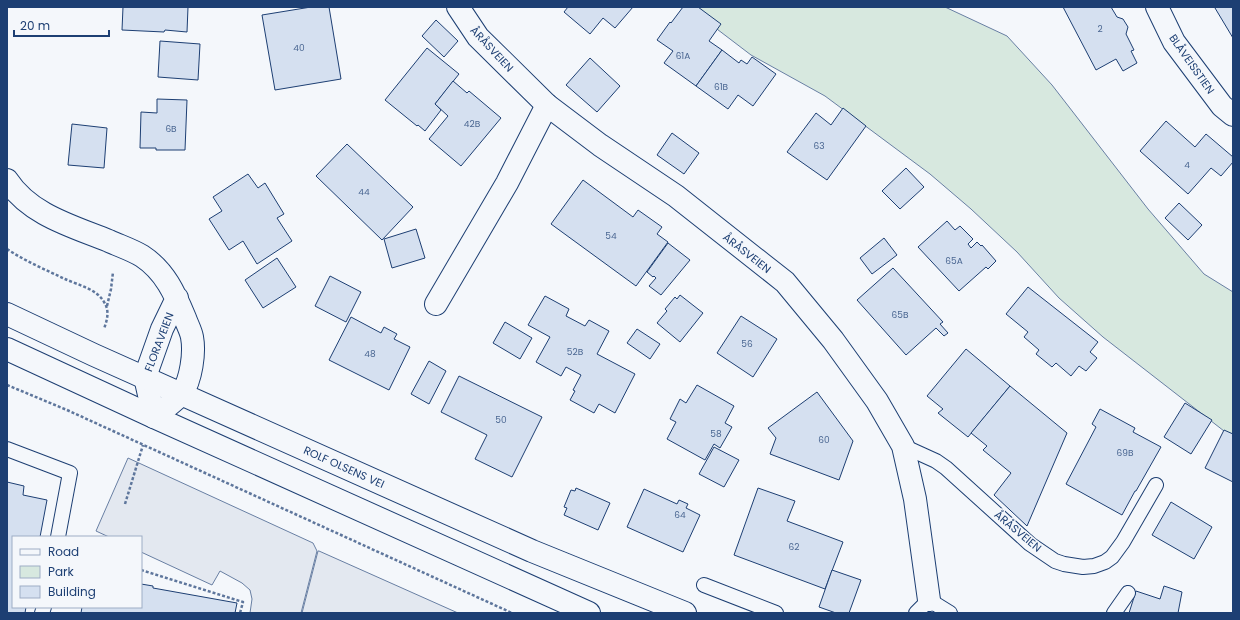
<svg xmlns="http://www.w3.org/2000/svg" width="1240" height="620" font-family="Poppins,sans-serif">
	<style>
		.green { fill: #d7e8df; stroke: #687fa3 }
		.parking { fill: #e3e8f0; stroke: #687fa3 }
		.building { fill: #d5e0f0; stroke: #1d3f73 }
		.lines { fill: none; stroke-linecap: round; stroke-linejoin: round }
		.lane-casing { stroke: #1d3f73; stroke-width: 16 }
		.street-casing { stroke: #1d3f73; stroke-width: 24 }
		.secondary-casing { stroke: #1d3f73; stroke-width: 24 }
		.path { stroke: #5e769c; stroke-width: 2.5; stroke-dasharray: 3 2; stroke-linecap: butt }
		.lane { stroke: #f4f7fb; stroke-width: 14 }
		.street { stroke: #f4f7fb; stroke-width: 22 }
		.secondary { stroke: #f4f7fb; stroke-width: 22 }
		.labels { text-anchor: middle; stroke-width: 3; stroke-linejoin: round; paint-order: stroke }
		.number-label { font-size: 9px; fill: #4b6792 }
		.street-label { font-size: 11px; fill: #1d3f73; stroke: #f4f7fb }
	</style>
	<rect width="100%" height="100%" fill="#f4f7fb"/>
	<polygon class="green" points="688,7 945,7 1007,36 1052,85 1148,209 1204,274 1233,292 1233,438 1103,337 1059,298 1017,252 971,209 930,174 825,96 751,55"/>
	<g class="parking">
		<polygon points="128,458 313,543 317,551 301,613 250,613 252,599 250,590 242,583 220,571 212,585 141,552 141,537 109,537 96,531"/>
		<polygon points="318,551 319,551 458,613 302,613"/>
	</g>
	<g class="building">
		<polygon points="123,7 188,7 187,32 165,30 164,32 122,30"/>
		<polygon points="311,7 329,7 341,79 275,90 262,15"/>
		<polygon points="568,7 633,7 615,28 603,18 590,34 564,12"/>
		<polygon points="683,7 698,7 721,24 709,41 722,50 696,86 664,63 673,51 657,40 670,22 671,23"/>
		<polygon points="1063,7 1111,7 1117,17 1123,19 1128,27 1126,34 1134,50 1131,51 1137,63 1123,71 1116,59 1096,70"/>
		<polygon points="1217,7 1233,7 1233,38 1215,8"/>
		<polygon points="436,20 458,41 444,57 422,36"/>
		<polygon points="160,41 200,44 198,80 158,77"/>
		<polygon points="427,48 459,74 435,104 441,110 425,131 418,125 417,126 385,100"/>
		<polygon points="722,50 739,63 741,60 747,64 752,57 776,74 753,106 738,95 728,109 696,86"/>
		<polygon points="590,58 620,86 597,112 566,85"/>
		<polygon points="453,81 467,93 469,91 501,118 461,166 429,139 448,116 435,104"/>
		<polygon points="157,99 187,100 185,150 156,150 156,148 140,148 141,112 157,113"/>
		<polygon points="843,108 866,126 827,180 787,152 816,113 831,125"/>
		<polygon points="1166,121 1195,147 1206,134 1233,157 1233,162 1221,176 1211,168 1188,194 1140,151"/>
		<polygon points="72,124 107,128 104,168 68,165"/>
		<polygon points="672,133 699,153 684,174 657,155"/>
		<polygon points="347,144 413,207 382,240 316,176"/>
		<polygon points="906,168 924,187 900,209 882,191"/>
		<polygon points="248,174 258,188 265,183 284,214 277,218 292,241 257,264 243,241 229,250 209,219 222,211 213,197"/>
		<polygon points="583,180 633,217 638,210 662,227 657,234 668,242 636,286 551,224"/>
		<polygon points="1179,203 1202,225 1188,240 1165,218"/>
		<polygon points="947,221 955,230 960,226 973,239 968,244 971,248 977,242 981,246 982,245 996,261 988,269 986,267 959,291 918,247"/>
		<polygon points="416,229 425,258 392,268 384,239"/>
		<polygon points="884,238 897,255 872,274 860,258"/>
		<polygon points="668,243 690,260 661,295 649,286 656,278 654,276 653,277 647,272"/>
		<polygon points="277,258 296,287 263,308 245,280"/>
		<polygon points="893,268 943,322 940,324 948,333 944,336 936,328 906,355 857,300"/>
		<polygon points="330,276 361,292 346,322 315,306"/>
		<polygon points="1028,287 1098,342 1090,352 1097,358 1086,371 1079,366 1071,376 1056,363 1052,367 1036,354 1039,350 1024,337 1028,332 1006,314"/>
		<polygon points="680,295 703,313 680,342 657,323 667,311 665,309 675,297 677,299"/>
		<polygon points="545,296 569,309 566,316 585,326 589,320 609,331 597,354 635,374 615,413 599,404 594,413 570,400 575,391 573,390 581,375 566,367 561,376 536,362 550,337 528,325"/>
		<polygon points="741,316 777,339 753,377 717,353"/>
		<polygon points="351,317 381,333 384,327 397,334 394,339 410,347 389,390 329,360"/>
		<polygon points="505,322 532,338 520,359 493,343"/>
		<polygon points="637,329 660,344 650,359 627,343"/>
		<polygon points="966,349 1010,386 968,437 938,413 943,409 927,396"/>
		<polygon points="429,361 446,371 429,404 411,394"/>
		<polygon points="459,376 542,417 512,477 475,459 487,435 441,412"/>
		<polygon points="697,385 734,406 725,423 732,427 720,448 714,444 705,460 667,439 676,422 670,419 680,399 686,403"/>
		<polygon points="1010,386 1067,433 1027,526 994,495 1011,473 983,450 987,446 971,433"/>
		<polygon points="817,392 853,441 839,480 770,454 776,438 768,428"/>
		<polygon points="1185,403 1212,420 1191,454 1164,437"/>
		<polygon points="1100,409 1135,428 1133,432 1161,447 1136,491 1135,491 1122,515 1066,484 1096,427 1092,424"/>
		<polygon points="1224,430 1233,434 1233,482 1205,468"/>
		<polygon points="714,447 739,460 724,487 699,474"/>
		<polygon points="7,482 24,486 23,495 47,500 40,537 13,537 13,607 26,607 25,613 7,613"/>
		<polygon points="576,488 610,503 598,530 564,515 567,508 564,507 571,490 575,491"/>
		<polygon points="758,488 795,501 787,521 843,542 825,589 734,555"/>
		<polygon points="644,489 677,504 679,500 688,504 686,508 700,515 683,552 627,527"/>
		<polygon points="1171,502 1212,527 1194,559 1152,535"/>
		<polygon points="832,570 861,580 849,613 836,613 819,607"/>
		<polygon points="141,584 153,586 153,588 237,603 235,613 81,613 82,607 141,607"/>
		<polygon points="1164,586 1182,592 1178,613 1129,613 1136,591 1160,599"/>
	</g>
	<g class="lines">
		<g class="lane-casing">
			<g id="lane">
				<polyline points="903,446 936,461 946,468 1030,544 1055,561 1064,564 1083,567 1094,566 1105,562 1112,557 1123,542 1156,485"/>
				<polyline points="7,449 70,473 58,537"/>
				<polyline points="704,585 776,613"/>
				<polyline points="42,613 44,607"/>
				<polyline points="916,613 929,600 950,613"/>
				<polyline points="1114,613 1128,593"/>
			</g>
		</g>
		<g class="street-casing">
			<g id="street">
				<polyline points="458,7 478,37 547,105 600,145 676,196 785,282 833,340 877,401 903,446 915,499 929,600"/>
				<polyline points="1157,7 1174,42 1222,106 1233,115"/>
				<path d="M 7,180 C 30,215 72,226 109,241 C 120,246 132,250 142,256 C 165,271 175,294 185,318 C 187,324 191,331 192,337 C 195,353 191,380 182,393 C 177,400 161,411 154,417 L 145,377 L 162,329 L 177,298"/>
				<polyline points="436,304 507,183 547,105"/>
			</g>
		</g>
		<g class="secondary-casing">
			<g id="secondary">
				<polyline points="7,314 94,355 532,551 685,613"/>
				<polyline points="7,349 154,417 589,613"/>
			</g>
		</g>
		<g class="path">
			<path d="M 7,249 C 25,261 46,270 65,279 C 78,285 97,289 104,302 C 110,311 107,320 104,329"/>
			<polyline points="107,306 111,289 113,272"/>
			<polyline points="7,385 67,410 512,613"/>
			<polyline points="125,504 143,445"/>
			<polyline points="141,570 243,602 240,613"/>
		</g>
		<use href="#lane" class="lane"/>
		<use href="#street" class="street"/>
		<use href="#secondary" class="secondary"/>
	</g>
	<g class="labels">
		<g class="number-label">
			<text x="1100" y="32">2</text>
			<text x="299" y="51">40</text>
			<text x="683" y="59">61A</text>
			<text x="721" y="90">61B</text>
			<text x="472" y="127">42B</text>
			<text x="171" y="132">6B</text>
			<text x="819" y="149">63</text>
			<text x="1187" y="168">4</text>
			<text x="364" y="195">44</text>
			<text x="611" y="239">54</text>
			<text x="954" y="264">65A</text>
			<text x="900" y="318">65B</text>
			<text x="747" y="347">56</text>
			<text x="575" y="355">52B</text>
			<text x="370" y="357">48</text>
			<text x="501" y="423">50</text>
			<text x="716" y="437">58</text>
			<text x="824" y="443">60</text>
			<text x="1125" y="456">69B</text>
			<text x="680" y="518">64</text>
			<text x="794" y="550">62</text>
		</g>
		<g class="street-label">
			<text transform="translate(492 49) rotate(47)" y="4">ÅRÅSVEIEN</text>
			<text transform="translate(1192 64) rotate(55)" y="4">BLÅVEISSTIEN</text>
			<text transform="translate(747 253) rotate(38)" y="4">ÅRÅSVEIEN</text>
			<text transform="translate(159 342) rotate(-69)" y="4">FLORAVEIEN</text>
			<text transform="translate(344 467) rotate(24)" y="4">ROLF OLSENS VEI</text>
			<text transform="translate(1018 531) rotate(40)" y="4">ÅRÅSVEIEN</text>
		</g>
	</g>
	<rect width="1240" height="620" fill="none" stroke="#1d3f73" stroke-width="16"/>
	<rect x="12" y="536" width="130" height="72" fill="#f4f7fb" stroke="#9eadc5"/>
	<rect x="20" y="549" width="20" height="6" fill="#f4f7fb" stroke="#9eadc5"/>
	<text x="48" y="556" font-size="12" fill="#1d3f73">Road</text>
	<rect x="20" y="566" width="20" height="12" fill="#d7e8df" stroke="#9eadc5"/>
	<text x="48" y="576" font-size="12" fill="#1d3f73">Park</text>
	<rect x="20" y="586" width="20" height="12" fill="#d5e0f0" stroke="#9eadc5"/>
	<text x="48" y="596" font-size="12" fill="#1d3f73">Building</text>
	<path d="M14 30v6h95v-6" fill="none" stroke="#1d3f73" stroke-width="2"/>
	<text x="20" y="30" font-size="12" fill="#1d3f73" stroke="#f4f7fb" stroke-width="3" paint-order="stroke">20 m</text>
</svg>
